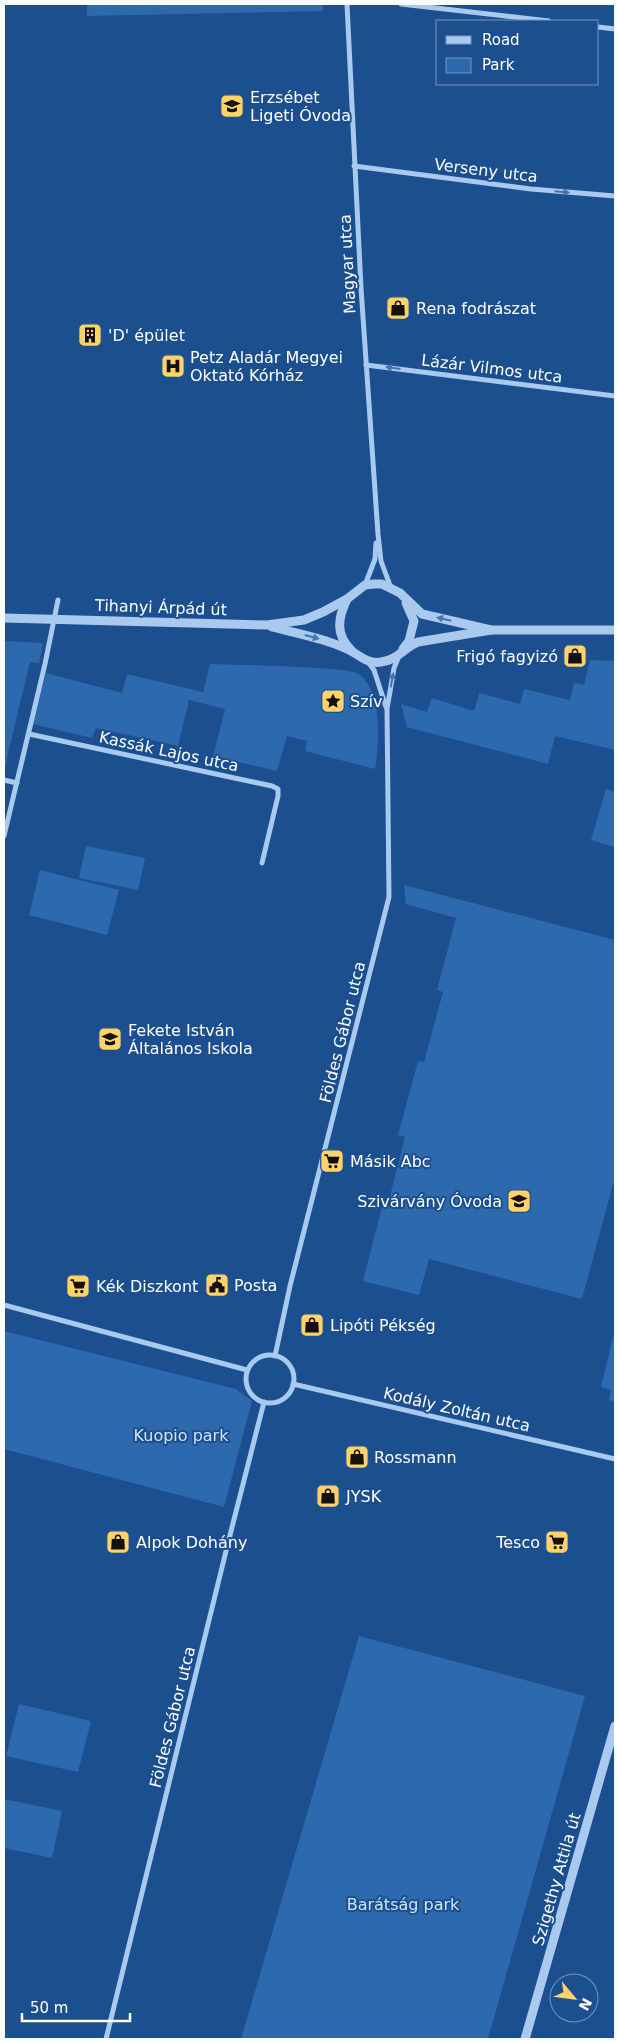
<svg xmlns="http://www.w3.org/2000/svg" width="619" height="2043" font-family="'DejaVu Sans',sans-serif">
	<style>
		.green { fill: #2e69ad }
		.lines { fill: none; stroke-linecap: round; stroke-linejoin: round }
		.minor { stroke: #a9c9ee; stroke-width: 5 }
		.tertiary { stroke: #a9c9ee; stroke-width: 9 }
		.oneway { fill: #4674ac }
		.labels { text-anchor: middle; stroke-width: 4; stroke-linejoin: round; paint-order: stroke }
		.poi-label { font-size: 16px; fill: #fff; stroke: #1b4f8f; text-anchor: start }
		.street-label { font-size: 16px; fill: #fff; stroke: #1b4f8f }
		.park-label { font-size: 16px; fill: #cfe3fa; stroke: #1b4f8f }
	</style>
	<rect width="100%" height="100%" fill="#1b4f8f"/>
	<g class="green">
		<polygon points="87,4 323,4 323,11 87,16"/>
		<polygon points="4,641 43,643 39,663 30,662 5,766"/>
		<polygon points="590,660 615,661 615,750 555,736 548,764 407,727 401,704 427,712 432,698 474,711 479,693 520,704 524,689 570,700 574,683 584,685"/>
		<path d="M 210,664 C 232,665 348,666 359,674 C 383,693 379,743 375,769 L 305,751 L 307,741 L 287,736 L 277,771 L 213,756 L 225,709 L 189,700 L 178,746 L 96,728 L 92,738 L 33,724 L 46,673 L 122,693 L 127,674 L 203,692 Z"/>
		<polygon points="606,789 615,792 615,847 591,840"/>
		<polygon points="86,846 145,858 138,890 79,878"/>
		<polygon points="40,870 119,890 107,935 29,915"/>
		<polygon points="404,885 615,940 615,1177 582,1299 429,1259 419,1295 363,1281 382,1207 387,1208 405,1137 398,1135 418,1061 424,1062 443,992 437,990 456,918 406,904"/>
		<polygon points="615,1329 615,1402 609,1400 611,1390 601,1387"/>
		<polygon points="4,1331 236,1389 252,1401 224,1507 4,1449"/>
		<polygon points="359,1636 585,1696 488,2039 241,2039"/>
		<polygon points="19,1704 91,1721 78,1772 6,1756"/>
		<polygon points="4,1799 62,1811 52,1858 4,1848"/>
	</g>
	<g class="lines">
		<g class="minor">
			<polyline points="347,4 361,288 378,534 381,561 391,588"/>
			<polyline points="401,4 549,21"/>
			<polyline points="598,27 615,29"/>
			<polyline points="354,166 531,189 615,196"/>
			<polyline points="366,365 615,396"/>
			<polyline points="365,585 375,559 376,543"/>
			<polyline points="368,662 374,670 386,707"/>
			<polyline points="29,734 272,786 278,789 278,796 262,863"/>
			<polyline points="4,780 17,783"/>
			<polyline points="4,836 45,664 58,600"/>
			<polyline points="4,1305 247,1370"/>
			<circle cx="270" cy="1379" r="24"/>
			<polyline points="275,1356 290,1286 389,897 387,709 394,668 399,656"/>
			<polyline points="293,1384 615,1459"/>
			<polyline points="106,2039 228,1543 264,1402"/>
		</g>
		<g class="tertiary">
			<path d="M 347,599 C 338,618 335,634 351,650"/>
			<polyline points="4,618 267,625 304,620 323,612 347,599 365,585 374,584 382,584 400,593 422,614 491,630"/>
			<path d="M 272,627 C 299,634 328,639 353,652 C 362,658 370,664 381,662 C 396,661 405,647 418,642 L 491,630 L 615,630"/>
			<polyline points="403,649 409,641 414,621 406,603"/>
			<polyline points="525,2039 615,1726"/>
		</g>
	</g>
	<defs><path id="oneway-solid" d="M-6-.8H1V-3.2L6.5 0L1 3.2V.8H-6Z" transform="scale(1.25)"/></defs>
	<g class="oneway">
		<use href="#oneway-solid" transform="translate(562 192) rotate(5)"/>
		<use href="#oneway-solid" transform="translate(393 368) rotate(-172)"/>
		<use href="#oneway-solid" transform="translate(444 619) rotate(-167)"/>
		<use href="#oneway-solid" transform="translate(312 637) rotate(15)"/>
		<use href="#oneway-solid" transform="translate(392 680) rotate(-80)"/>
	</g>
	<defs>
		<g id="school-square" transform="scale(1.25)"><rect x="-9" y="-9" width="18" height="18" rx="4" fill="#ffd166" stroke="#1b4f8f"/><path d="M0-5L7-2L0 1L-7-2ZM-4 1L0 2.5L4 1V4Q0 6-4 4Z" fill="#111"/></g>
		<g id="shop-square" transform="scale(1.25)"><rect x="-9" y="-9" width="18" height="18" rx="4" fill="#ffd166" stroke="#1b4f8f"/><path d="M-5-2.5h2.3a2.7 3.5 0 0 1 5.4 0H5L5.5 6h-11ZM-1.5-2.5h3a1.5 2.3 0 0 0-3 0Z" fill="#111"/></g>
		<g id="building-square" transform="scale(1.25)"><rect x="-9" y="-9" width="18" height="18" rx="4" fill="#ffd166" stroke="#1b4f8f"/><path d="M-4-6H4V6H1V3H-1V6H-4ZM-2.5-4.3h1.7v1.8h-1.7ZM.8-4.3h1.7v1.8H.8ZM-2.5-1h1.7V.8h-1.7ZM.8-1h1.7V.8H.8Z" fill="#111"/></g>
		<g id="hospital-square" transform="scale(1.25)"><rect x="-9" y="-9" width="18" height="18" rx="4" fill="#ffd166" stroke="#1b4f8f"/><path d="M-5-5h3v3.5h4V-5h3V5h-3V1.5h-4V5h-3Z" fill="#111"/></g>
		<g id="sight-square" transform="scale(1.25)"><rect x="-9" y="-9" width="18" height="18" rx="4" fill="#ffd166" stroke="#1b4f8f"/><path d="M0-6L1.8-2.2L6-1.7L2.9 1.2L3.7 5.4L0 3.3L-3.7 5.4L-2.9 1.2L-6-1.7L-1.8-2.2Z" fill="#111"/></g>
		<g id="supermarket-square" transform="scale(1.25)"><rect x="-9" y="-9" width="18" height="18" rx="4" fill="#ffd166" stroke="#1b4f8f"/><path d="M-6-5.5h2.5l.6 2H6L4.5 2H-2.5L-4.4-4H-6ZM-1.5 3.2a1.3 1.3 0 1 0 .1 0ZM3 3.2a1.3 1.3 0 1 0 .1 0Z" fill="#111"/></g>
		<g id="civic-square" transform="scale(1.25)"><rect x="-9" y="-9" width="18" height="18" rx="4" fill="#ffd166" stroke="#1b4f8f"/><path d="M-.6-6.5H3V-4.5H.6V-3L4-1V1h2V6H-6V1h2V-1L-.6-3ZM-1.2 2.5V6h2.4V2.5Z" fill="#111"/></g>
	</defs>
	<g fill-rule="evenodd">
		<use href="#school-square" x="232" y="106"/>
		<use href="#shop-square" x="398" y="308"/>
		<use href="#building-square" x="90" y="335"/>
		<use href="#hospital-square" x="173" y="366"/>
		<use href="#shop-square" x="575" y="656"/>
		<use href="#sight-square" x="333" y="701"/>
		<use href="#school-square" x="110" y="1039"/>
		<use href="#supermarket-square" x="332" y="1161"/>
		<use href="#school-square" x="519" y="1201"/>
		<use href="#civic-square" x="217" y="1285"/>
		<use href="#supermarket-square" x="78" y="1286"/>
		<use href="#shop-square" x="312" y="1325"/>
		<use href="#shop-square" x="357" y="1457"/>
		<use href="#shop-square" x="328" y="1496"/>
		<use href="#shop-square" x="118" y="1542"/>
		<use href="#supermarket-square" x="557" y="1542"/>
	</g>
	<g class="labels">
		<g class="poi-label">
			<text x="250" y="103">Erzsébet<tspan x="250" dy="18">Ligeti Óvoda</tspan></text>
			<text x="416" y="314">Rena fodrászat</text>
			<text x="108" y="341">'D' épület</text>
			<text x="190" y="363">Petz Aladár Megyei<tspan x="190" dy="18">Oktató Kórház</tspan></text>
			<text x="558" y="662" text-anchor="end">Frigó fagyizó</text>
			<text x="350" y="707">Szív</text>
			<text x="128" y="1036">Fekete István<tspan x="128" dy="18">Általános Iskola</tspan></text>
			<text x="350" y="1167">Másik Abc</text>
			<text x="502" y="1207" text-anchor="end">Szivárvány Óvoda</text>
			<text x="234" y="1291">Posta</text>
			<text x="96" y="1292">Kék Diszkont</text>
			<text x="330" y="1331">Lipóti Pékség</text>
			<text x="374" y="1463">Rossmann</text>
			<text x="346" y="1502">JYSK</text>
			<text x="136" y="1548">Alpok Dohány</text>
			<text x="540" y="1548" text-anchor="end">Tesco</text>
		</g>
		<g class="street-label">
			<text transform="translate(486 170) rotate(7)" y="6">Verseny utca</text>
			<text transform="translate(347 264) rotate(-93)" y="6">Magyar utca</text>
			<text transform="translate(492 368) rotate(7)" y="6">Lázár Vilmos utca</text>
			<text transform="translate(161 607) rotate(2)" y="6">Tihanyi Árpád út</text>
			<text transform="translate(169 751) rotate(12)" y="6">Kassák Lajos utca</text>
			<text transform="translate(342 1032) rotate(-76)" y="6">Földes Gábor utca</text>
			<text transform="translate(457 1409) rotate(13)" y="6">Kodály Zoltán utca</text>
			<text transform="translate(172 1717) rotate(-76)" y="6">Földes Gábor utca</text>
			<text transform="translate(556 1879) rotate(-74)" y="6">Szigethy Attila út</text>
		</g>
		<g class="park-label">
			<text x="181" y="1441">Kuopio park</text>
			<text x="403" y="1910">Barátság park</text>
		</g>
	</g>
	<rect width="619" height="2043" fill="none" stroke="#ffffff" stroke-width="10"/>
	<rect x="436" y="20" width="162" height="65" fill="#1b4f8f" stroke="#7695bc"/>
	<rect x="446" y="36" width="25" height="8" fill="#a9c9ee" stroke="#7695bc"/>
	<text x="482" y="45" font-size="15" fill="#ffffff">Road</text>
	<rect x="446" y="58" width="25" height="15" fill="#2e69ad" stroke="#7695bc"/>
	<text x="482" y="70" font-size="15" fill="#ffffff">Park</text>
	<g transform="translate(574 1998) rotate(119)"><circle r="24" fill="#1b4f8f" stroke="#7695bc"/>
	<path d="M0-4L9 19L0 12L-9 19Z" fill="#ffd166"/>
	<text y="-8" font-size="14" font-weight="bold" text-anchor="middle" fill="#ffffff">N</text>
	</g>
	<path d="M22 2013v8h108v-8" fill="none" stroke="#ffffff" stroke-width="2.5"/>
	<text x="30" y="2013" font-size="15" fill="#ffffff" stroke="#1b4f8f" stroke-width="4" paint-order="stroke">50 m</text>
</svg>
